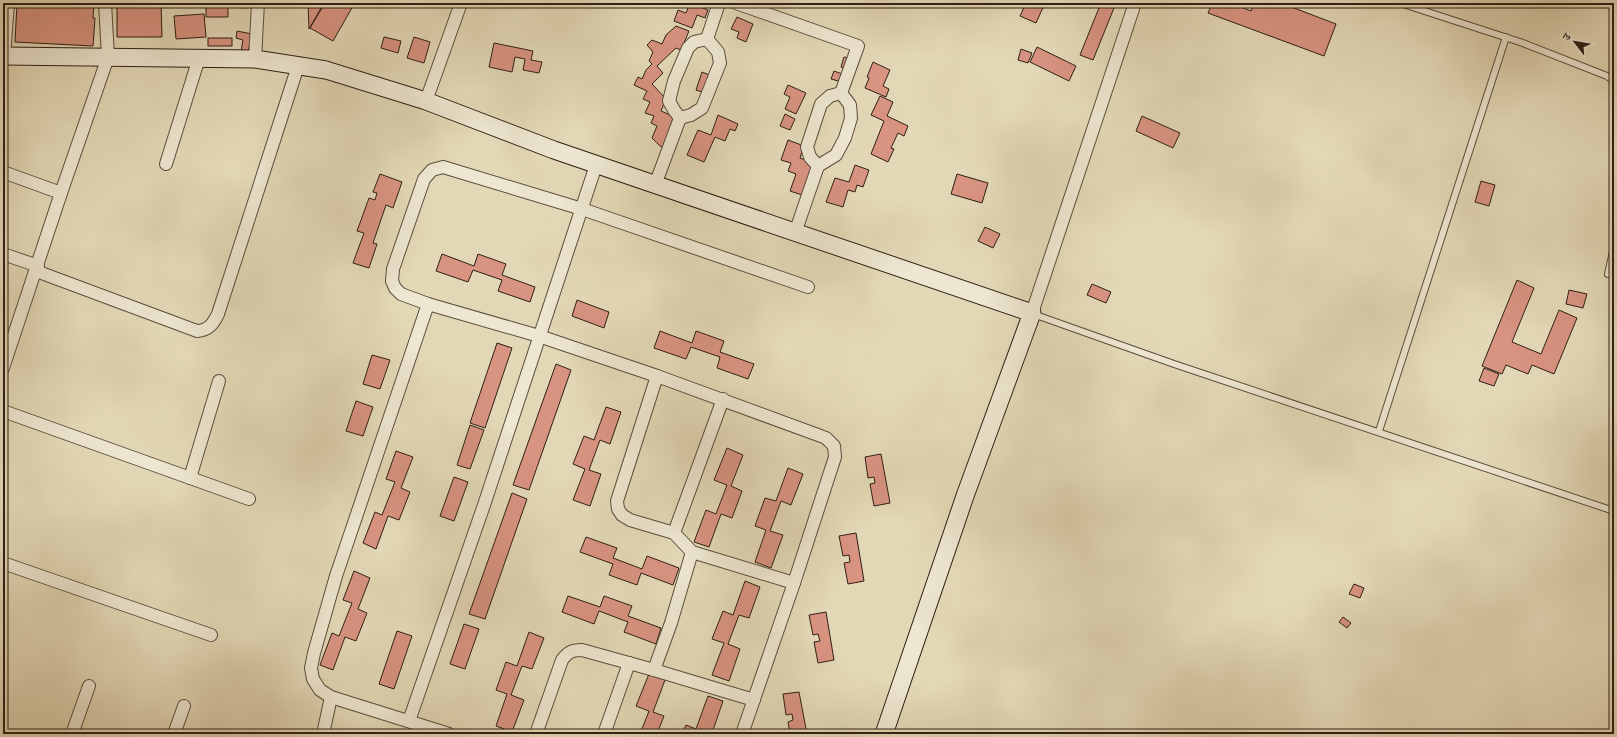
<svg xmlns="http://www.w3.org/2000/svg" width="1617" height="737" font-family="'Old Standard TT','Noto Serif Devanagari',serif">
	<style>
		.building { fill: #d89381; stroke: #2e1f15 }
		.lines { fill: none; stroke-linecap: round; stroke-linejoin: round }
		.lane-casing { stroke: #5b4d3d; stroke-width: 8 }
		.street-casing { stroke: #5b4d3d; stroke-width: 14 }
		.secondary-casing { stroke: #2e1f15; stroke-width: 19 }
		.lane { stroke: #ede6d0; stroke-width: 6 }
		.street { stroke: #ede6d0; stroke-width: 12 }
		.secondary { stroke: #ede6d0; stroke-width: 17 }
	</style>
	<rect width="100%" height="100%" fill="#e3d8b6"/>
	<filter id="stains"><feTurbulence type="fractalNoise" baseFrequency=".005" numOctaves="4"/><feColorMatrix values="0 0 0 0 .2 0 0 0 0 .09 0 0 0 0 .02 0 0 0 .5 -.17"/></filter>
	<radialGradient id="worn" r=".72"><stop offset=".6" stop-color="#630" stop-opacity="0"/><stop offset="1" stop-color="#630" stop-opacity=".3"/></radialGradient>
	<g class="building">
		<polygon points="17,3 94,3 93,18 95,18 93,46 15,42"/>
		<polygon points="117,3 161,3 162,37 117,37"/>
		<polygon points="206,3 247,3 247,8 228,7 228,17 206,17"/>
		<polygon points="308,3 324,3 309,29"/>
		<polygon points="325,3 349,3 353,6 333,41 310,28"/>
		<polygon points="690,3 708,10 705,18 697,15 692,28 674,21 678,10 686,13"/>
		<polygon points="1026,3 1045,3 1036,23 1020,16"/>
		<polygon points="1101,3 1116,3 1093,60 1080,55"/>
		<polygon points="1212,3 1231,3 1251,11 1254,3 1281,3 1336,24 1324,56 1208,13"/>
		<polygon points="204,14 206,37 176,39 174,16"/>
		<polygon points="737,17 753,24 746,42 737,38 739,32 731,29"/>
		<polygon points="676,26 689,31 681,50 676,48 657,66 663,73 652,84 666,99 661,111 680,119 666,149 660,146 652,138 657,126 651,123 654,116 645,113 650,102 643,99 647,91 634,85 638,77 642,79 646,70 652,64 649,61 653,52 647,45 652,40 662,44 666,35"/>
		<polygon points="237,31 252,34 248,52 241,51 243,40 236,38"/>
		<polygon points="384,37 401,41 398,53 381,48"/>
		<polygon points="414,37 430,42 424,63 407,58"/>
		<rect x="208" y="38" width="24" height="8"/>
		<polygon points="494,43 533,51 531,60 542,62 539,73 523,70 525,59 515,57 512,72 489,67"/>
		<polygon points="1037,47 1076,66 1069,81 1030,62"/>
		<polygon points="1021,49 1032,53 1028,63 1018,60"/>
		<polygon points="844,57 850,58 848,69 841,67"/>
		<polygon points="873,62 890,70 883,86 889,89 886,97 865,88 869,78 867,77"/>
		<polygon points="834,71 845,75 842,82 831,79"/>
		<polygon points="702,72 712,76 705,93 696,90"/>
		<polygon points="788,85 806,93 796,114 785,109 790,97 784,94"/>
		<polygon points="880,96 893,102 887,116 908,126 904,136 898,133 891,148 894,149 888,162 871,154 884,121 871,115"/>
		<polygon points="785,114 795,119 790,130 780,126"/>
		<polygon points="718,115 738,124 735,131 730,129 725,141 715,137 704,162 687,155 698,130 711,135"/>
		<polygon points="1142,116 1180,133 1173,148 1136,131"/>
		<polygon points="788,140 804,146 800,158 816,164 808,177 802,195 790,191 796,174 788,171 791,163 781,160"/>
		<polygon points="855,165 869,170 863,187 857,185 855,192 848,190 843,207 826,202 835,178 849,182"/>
		<polygon points="380,174 402,182 393,208 386,205 373,243 377,244 369,268 353,263 364,233 357,231 369,198 375,200 377,193 373,192"/>
		<polygon points="957,174 988,183 982,203 951,194"/>
		<polygon points="1481,181 1495,185 1489,206 1475,202"/>
		<polygon points="985,227 1000,234 993,248 978,241"/>
		<polygon points="442,254 474,266 478,254 506,264 502,275 535,287 530,302 498,291 502,280 473,270 468,282 436,271"/>
		<polygon points="1517,280 1534,288 1512,342 1541,354 1559,310 1577,318 1554,374 1532,365 1528,374 1506,365 1502,374 1482,366"/>
		<polygon points="1092,284 1111,292 1106,303 1087,295"/>
		<polygon points="1569,290 1587,294 1583,308 1566,304"/>
		<polygon points="577,300 609,312 604,328 572,316"/>
		<polygon points="660,331 692,343 696,331 724,341 720,352 754,364 748,379 717,368 720,357 691,347 686,359 654,348"/>
		<polygon points="497,343 512,348 485,428 470,423"/>
		<polygon points="372,355 390,360 380,389 363,384"/>
		<polygon points="556,364 571,370 529,490 513,485"/>
		<polygon points="1484,368 1499,374 1494,386 1479,381"/>
		<polygon points="356,401 373,407 363,436 346,431"/>
		<polygon points="606,407 621,412 610,444 600,440 589,470 601,474 590,506 573,500 585,469 573,464 584,436 594,440"/>
		<polygon points="470,425 484,430 470,469 457,465"/>
		<polygon points="727,448 743,455 731,486 742,491 732,518 721,514 709,547 694,542 706,510 716,514 727,485 714,480"/>
		<polygon points="396,451 413,457 401,488 410,492 399,520 388,516 376,549 363,543 375,512 382,515 395,482 386,479"/>
		<polygon points="881,454 890,503 874,506 870,484 875,483 874,477 868,478 865,457"/>
		<polygon points="788,468 803,474 791,505 781,501 770,531 783,535 771,568 755,562 766,530 755,526 765,498 776,501"/>
		<polygon points="454,477 468,482 454,521 440,516"/>
		<polygon points="512,493 527,499 485,619 469,614"/>
		<polygon points="856,533 864,581 848,584 844,563 850,562 849,555 843,556 839,536"/>
		<polygon points="586,537 617,548 613,558 642,569 647,556 679,568 673,585 641,573 637,585 609,575 613,564 580,552"/>
		<polygon points="354,571 370,578 358,609 367,613 356,641 345,637 333,670 320,665 332,633 339,636 352,603 343,600"/>
		<polygon points="745,581 760,587 749,618 739,615 728,644 740,649 729,681 712,675 724,643 712,639 723,611 733,615"/>
		<polygon points="1354,584 1364,588 1360,598 1349,594"/>
		<polygon points="568,596 600,607 604,596 632,606 628,616 661,628 656,644 624,632 628,622 599,611 594,624 562,612"/>
		<polygon points="826,612 834,660 818,663 814,642 820,641 818,634 813,635 809,615"/>
		<polygon points="1343,617 1351,623 1347,628 1339,622"/>
		<polygon points="464,624 479,629 465,669 450,664"/>
		<polygon points="397,631 412,636 394,689 379,684"/>
		<polygon points="529,632 544,638 532,669 522,666 511,695 524,700 512,732 496,726 507,694 496,690 506,662 517,666"/>
		<polygon points="649,674 665,680 653,712 664,716 657,734 640,734 649,711 636,706"/>
		<polygon points="799,692 807,734 790,734 788,722 793,720 792,714 786,715 783,694"/>
		<polygon points="708,696 723,701 712,733 701,729 700,734 682,734 686,725 696,729"/>
	</g>
	<g class="lines">
		<g class="lane-casing">
			<g id="lane">
				<polyline points="1400,3 1520,42 1607,76 1614,81"/>
				<polyline points="1608,274 1614,247"/>
				<polyline points="1033,314 1174,364 1614,511"/>
				<polyline points="1379,431 1506,37"/>
			</g>
		</g>
		<g class="street-casing">
			<g id="street">
				<polyline points="736,3 858,46 841,93 850,105 851,118 845,138 836,155 818,166 795,233"/>
				<polyline points="4,56 8,3"/>
				<polyline points="255,59 258,3"/>
				<polyline points="426,101 461,3"/>
				<polyline points="680,118 691,115 702,108 720,63 718,52 707,39"/>
				<polyline points="166,164 199,58"/>
				<polyline points="818,166 810,157 807,147 821,104 830,96 841,93"/>
				<polyline points="3,172 61,193"/>
				<polyline points="655,185 680,118 674,110 669,101 674,81 688,48 694,42 707,39 719,3"/>
				<polyline points="3,254 38,266"/>
				<path d="M 36,271 L 197,331 C 209,330 213,324 218,314 L 298,66"/>
				<polyline points="428,304 336,576 314,653 311,668 313,679 320,690 331,697 449,734"/>
				<polyline points="1032,313 1135,3"/>
				<polyline points="3,368 61,193 108,57 105,3"/>
				<polyline points="657,376 617,501 618,509 622,515 630,520 674,533 692,552 794,583"/>
				<polyline points="3,411 249,499"/>
				<polyline points="190,478 219,381"/>
				<polyline points="674,533 723,399"/>
				<polyline points="3,563 211,635"/>
				<polyline points="654,670 671,623 692,552"/>
				<polyline points="409,721 484,505 596,165"/>
				<polyline points="72,734 89,686"/>
				<polyline points="174,734 184,706"/>
				<polyline points="323,734 331,697"/>
				<path d="M 536,734 L 562,660 C 568,652 572,650 582,650 L 654,670 L 754,700"/>
				<polyline points="604,734 629,663"/>
				<polyline points="742,734 794,583 835,457 834,446 826,438 818,435 657,376 539,336 428,304 401,294 395,288 392,281 393,269 424,179 432,170 443,167 582,209 808,287"/>
			</g>
		</g>
		<g class="secondary-casing">
			<polyline id="secondary" points="3,56 255,59 326,70 426,101 554,150 1032,313 965,496 884,734"/>
		</g>
		<use href="#lane" class="lane"/>
		<use href="#street" class="street"/>
		<use href="#secondary" class="secondary"/>
	</g>
	<rect width="1617" height="737" fill="none" stroke="#e3d8b6" stroke-width="16"/>
	<rect x="4" y="4" width="1609" height="729" fill="none" stroke="#2e1f15" stroke-width="2"/>
	<rect x="8" y="8" width="1601" height="721" fill="none" stroke="#2e1f15"/>
	<g transform="translate(1575 42) rotate(301)" stroke="#ede6d0" stroke-width="3" paint-order="stroke">
	<path d="M0-3L7 15L0 10L-7 15Z" fill="#2e1f15"/>
	<text y="-6" font-size="11" font-weight="bold" text-anchor="middle" fill="#2e1f15">उ</text>
	</g>
	<rect width="100%" height="100%" filter="url(#stains)"/>
	<rect width="100%" height="100%" fill="url(#worn)"/>
</svg>
